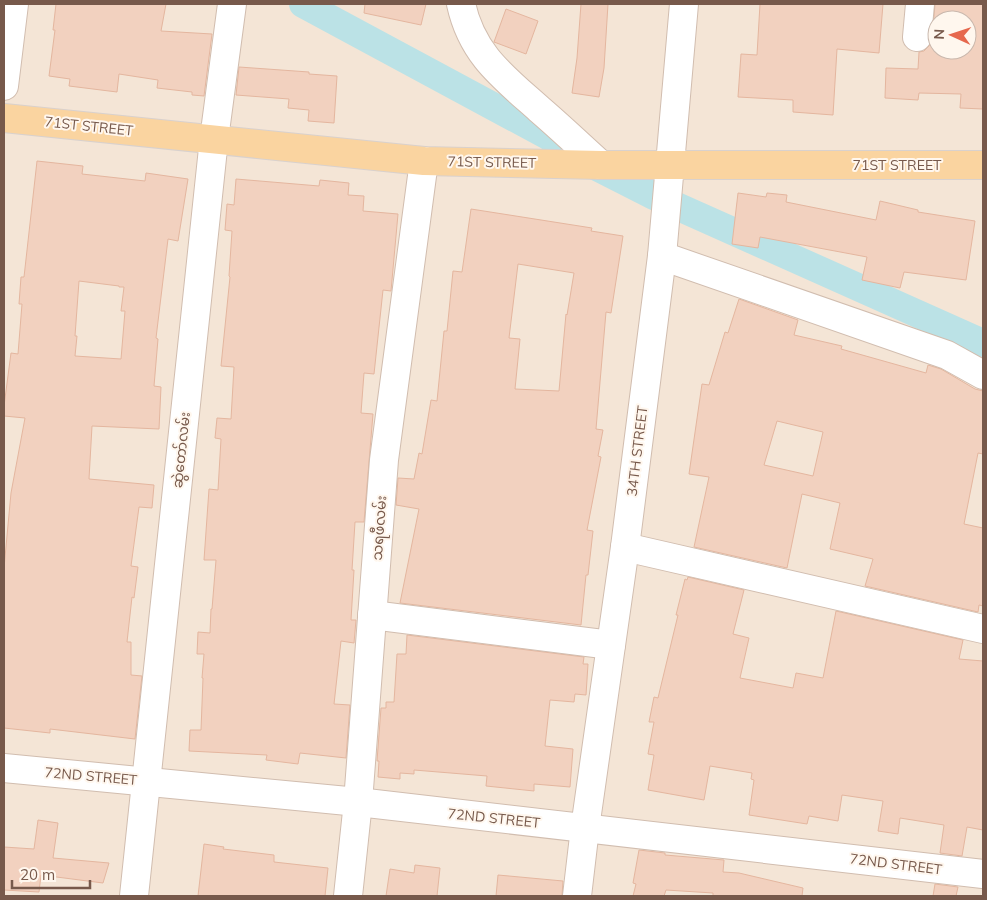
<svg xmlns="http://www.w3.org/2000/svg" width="987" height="900" font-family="Mulish,'Noto Sans Myanmar',sans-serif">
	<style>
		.residential { fill: #f4e5d6; fill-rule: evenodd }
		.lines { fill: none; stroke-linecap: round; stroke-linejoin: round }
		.canal { stroke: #bbe2e6; stroke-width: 28 }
		.building { fill: #f2d1bf; stroke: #e4b69f; fill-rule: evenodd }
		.minor-casing { stroke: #d1bdaf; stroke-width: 30 }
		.major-casing { stroke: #d9d1cd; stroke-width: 30 }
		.minor { stroke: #fff; stroke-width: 28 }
		.major { stroke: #fad4a0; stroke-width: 28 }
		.labels { text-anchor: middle; stroke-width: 4; stroke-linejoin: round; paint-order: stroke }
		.street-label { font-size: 14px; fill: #77594b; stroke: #fff7ee }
	</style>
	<rect width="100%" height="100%" fill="#fcf3e7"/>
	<path class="residential" d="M 4,4 L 983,4 L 983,896 L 4,896 ZM 937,20 L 967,20 L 967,50 L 937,50 Z"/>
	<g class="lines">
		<polyline class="canal" points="303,4 548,136 591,164 654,196 983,343"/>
	</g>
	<g class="building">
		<polygon points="56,4 166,4 161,31 212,34 204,96 192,95 192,92 157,88 158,80 119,74 117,92 69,86 70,79 49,76 55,30 53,30"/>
		<polygon points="365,4 426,4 421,25 364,13"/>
		<polygon points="581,4 608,4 604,68 599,97 572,93 577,58"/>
		<polygon points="760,4 883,4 879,53 837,49 833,115 793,112 793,100 738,97 741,54 757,55"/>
		<path d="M 935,4 L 983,4 L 983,109 L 960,108 L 961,94 L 919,93 L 918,100 L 885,98 L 886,68 L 918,69 L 919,52 L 924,51 L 929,46 L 932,39 ZM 937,20 L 967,20 L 967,50 L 937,50 Z"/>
		<polygon points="506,9 538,21 526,54 494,42"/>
		<polygon points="239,67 309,72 309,74 337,76 334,123 308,121 309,110 288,108 289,99 236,95"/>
		<path d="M 37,161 L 83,166 L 82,174 L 145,181 L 146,173 L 188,179 L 178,241 L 168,239 L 156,338 L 158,339 L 154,386 L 161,387 L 159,429 L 92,426 L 89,479 L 154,485 L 152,508 L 139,507 L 131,566 L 138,567 L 134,598 L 132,597 L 127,642 L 131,642 L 131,675 L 142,676 L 135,739 L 50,729 L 50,733 L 4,728 L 4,568 L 11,493 L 25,418 L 4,416 L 4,406 L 11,353 L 18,354 L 22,304 L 19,304 L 21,277 L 24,277 ZM 79,281 L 119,286 L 119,287 L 124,287 L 121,311 L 125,311 L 121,359 L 75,356 L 77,336 L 75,336 Z"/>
		<polygon points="236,179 319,186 320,180 349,183 348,195 364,196 363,211 398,214 391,291 383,290 374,374 364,373 361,413 373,414 364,522 355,522 352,570 354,570 351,620 356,620 354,643 341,641 334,704 350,705 346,758 300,753 298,764 266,760 267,755 189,751 190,730 201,730 203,678 202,678 204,654 197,654 198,632 210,633 211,609 212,609 216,560 204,560 209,489 218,490 221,439 215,438 217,418 231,419 234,367 221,366 230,277 229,276 232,231 225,230 227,204 234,205"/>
		<polygon points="738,193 766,197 767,193 787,195 786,202 876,220 880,201 918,210 918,212 975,221 966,280 904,272 900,288 862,280 867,257 760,237 758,248 732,244"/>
		<path d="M 471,209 L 592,228 L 591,231 L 623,236 L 611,313 L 606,312 L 596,429 L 603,430 L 598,456 L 601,457 L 587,530 L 593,531 L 588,575 L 586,575 L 581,625 L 400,603 L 419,509 L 396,505 L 398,478 L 414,479 L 419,453 L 422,454 L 431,400 L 437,401 L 444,331 L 447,331 L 453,271 L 462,272 ZM 518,264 L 574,273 L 567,315 L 566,314 L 559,391 L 515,389 L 520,339 L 509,338 Z"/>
		<path d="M 739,299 L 798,320 L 794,335 L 842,346 L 841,349 L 926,373 L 928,365 L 941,369 L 975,389 L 983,391 L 983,454 L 978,453 L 964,524 L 983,528 L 983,606 L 979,605 L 978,612 L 865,586 L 873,559 L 830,549 L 840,503 L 802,494 L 787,568 L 694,547 L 709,477 L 689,474 L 702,384 L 709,385 L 725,332 L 728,333 ZM 777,421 L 823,432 L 813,476 L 764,465 Z"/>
		<polygon points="688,577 744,590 733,634 749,638 740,678 793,688 796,673 823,678 836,611 963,640 959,659 983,661 983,830 967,827 962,856 940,853 944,825 900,818 898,834 878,831 883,801 842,795 838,821 809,816 807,824 749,815 754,780 751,779 752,773 710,766 704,800 648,790 654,755 648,754 654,722 649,722 654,697 658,698 678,615 676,615 685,579 687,580"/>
		<polygon points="407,635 584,657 583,664 588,664 586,695 575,694 574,702 550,700 545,746 573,749 570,787 534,784 534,791 486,786 487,776 414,770 414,774 400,773 400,779 378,777 379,761 377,761 381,708 386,708 386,702 394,702 397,654 406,654"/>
		<polygon points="38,820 58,823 53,858 109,863 103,883 41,875 39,892 4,890 4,847 34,849"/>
		<polygon points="204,844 224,847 223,849 274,855 274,862 328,868 325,896 198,896"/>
		<polygon points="639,850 665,853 665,855 724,860 723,872 739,873 803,888 802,896 713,896 713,893 666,890 664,896 633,896 636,884 633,883"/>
		<polygon points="415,865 440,868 437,896 386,896 390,869 414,873"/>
		<polygon points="498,875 563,881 562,896 496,896"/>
		<polygon points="935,884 958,887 956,896 933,896"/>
	</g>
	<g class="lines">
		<g class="minor-casing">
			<g id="minor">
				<path d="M 461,4 C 472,54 502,76 539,109 C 560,127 580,146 601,165"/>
				<polyline points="917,37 920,4"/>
				<polyline points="4,86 14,4"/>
				<polyline points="662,256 947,355 983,375"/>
				<polyline points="625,547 983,629"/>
				<polyline points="372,615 611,645"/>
				<polyline points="4,768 358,802 983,874"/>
				<polyline points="134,896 214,139 232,4"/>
				<polyline points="348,896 358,802 384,460 424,161"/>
				<polyline points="577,896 585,828 625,547 662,256 684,4"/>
			</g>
		</g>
		<g class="major-casing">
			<polyline id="major" points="4,118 424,161 601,165 983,165"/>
		</g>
		<use href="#minor" class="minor"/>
		<use href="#major" class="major"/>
	</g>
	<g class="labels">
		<g class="street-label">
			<text transform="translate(89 126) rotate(6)" y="5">71ST STREET</text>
			<text transform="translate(492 162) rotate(1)" y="5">71ST STREET</text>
			<text x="897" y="170">71ST STREET</text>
			<text transform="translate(181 450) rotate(-84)" y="5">ဆွဲတော်လမ်း</text>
			<text transform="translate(637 451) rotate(-83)" y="5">34TH STREET</text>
			<text transform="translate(379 528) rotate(-86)" y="5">သရဖီလမ်း</text>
			<text transform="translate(91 776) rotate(5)" y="5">72ND STREET</text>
			<text transform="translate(494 818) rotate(6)" y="5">72ND STREET</text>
			<text transform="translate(896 864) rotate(7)" y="5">72ND STREET</text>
		</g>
	</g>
	<rect width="987" height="900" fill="none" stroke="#77594b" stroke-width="10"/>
	<g transform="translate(952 35) rotate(273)"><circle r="24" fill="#fff7ee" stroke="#c9b8ad"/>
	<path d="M0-4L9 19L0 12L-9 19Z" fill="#e6684d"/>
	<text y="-8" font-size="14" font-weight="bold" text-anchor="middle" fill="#77594b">N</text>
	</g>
	<path d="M12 880v8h78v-8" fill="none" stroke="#77594b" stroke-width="2.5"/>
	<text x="20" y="880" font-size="15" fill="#77594b" stroke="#fff7ee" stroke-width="4" paint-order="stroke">20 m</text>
</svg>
